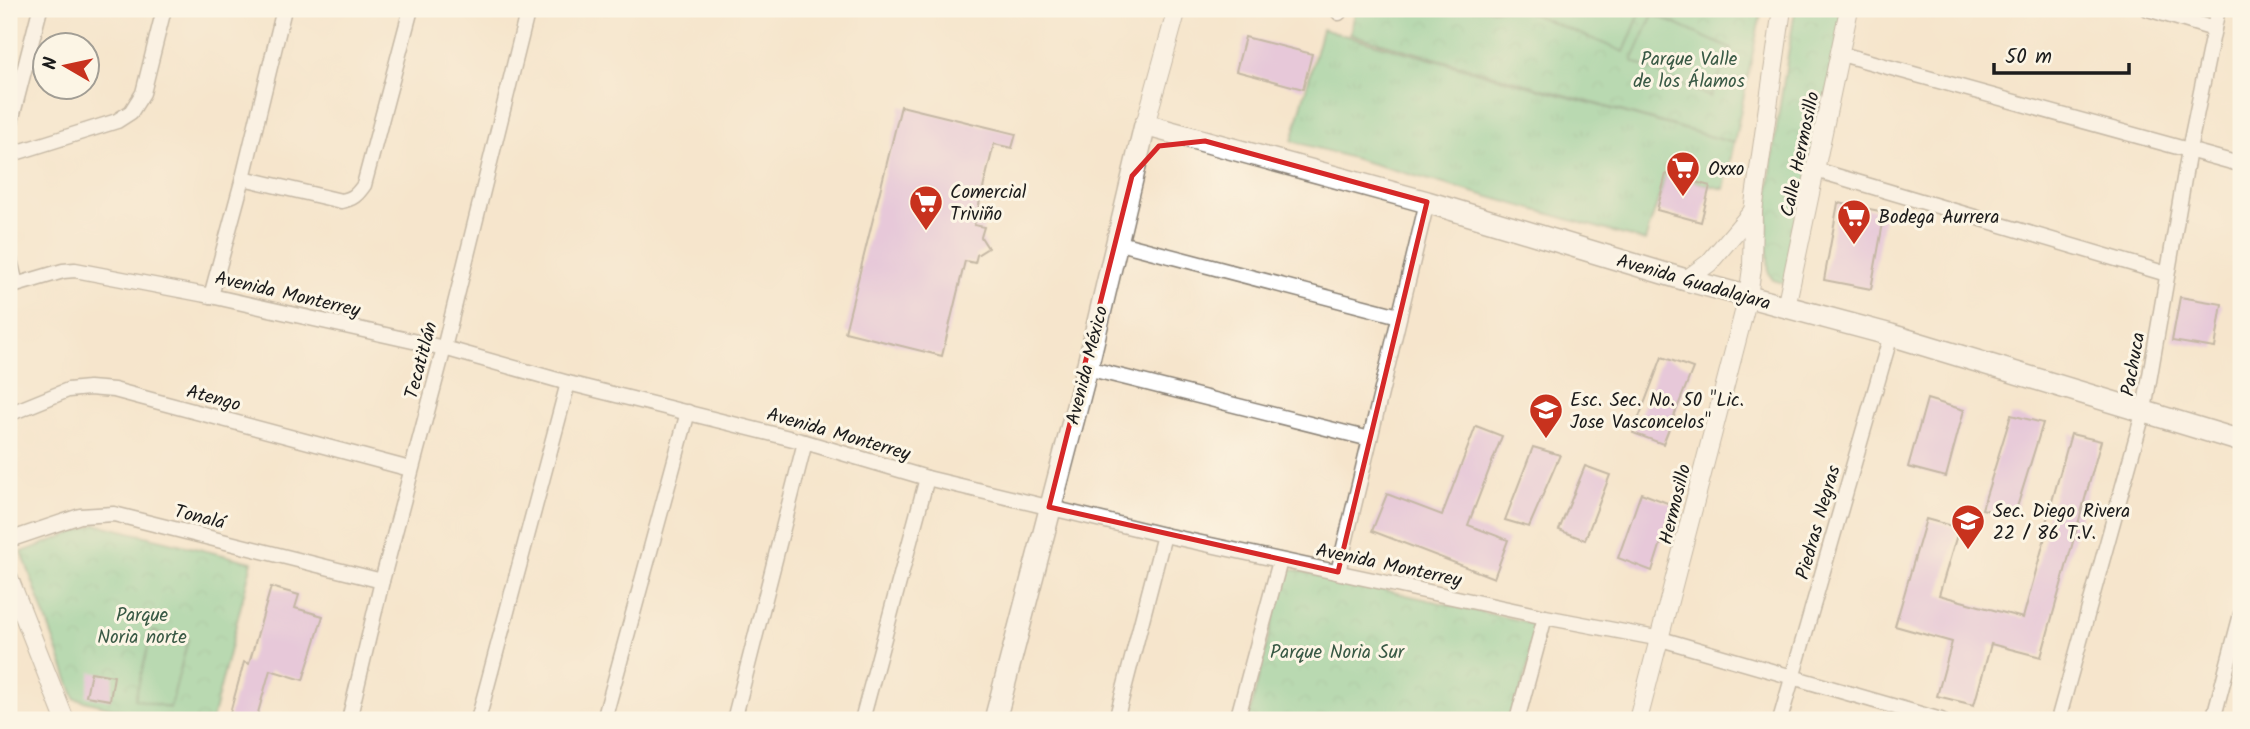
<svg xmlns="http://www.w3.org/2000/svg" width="2250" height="729" font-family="Kalam,sans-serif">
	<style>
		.grass { fill: url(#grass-tufts); stroke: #467356; stroke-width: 2 }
		.park { fill: url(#park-crowns); stroke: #467356; stroke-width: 2 }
		.pitch { fill: #6fca91; stroke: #467356; stroke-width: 2 }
		.building { fill: #d4a5e8 }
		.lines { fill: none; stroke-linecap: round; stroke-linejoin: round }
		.minor-casing { stroke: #898074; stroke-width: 17 }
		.tertiary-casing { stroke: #898074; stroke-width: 20 }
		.secondary-casing { stroke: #898074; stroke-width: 24 }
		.minor { stroke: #fff; stroke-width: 14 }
		.tertiary { stroke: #fff; stroke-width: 18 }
		.secondary { stroke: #fff; stroke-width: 21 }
		.marked { fill: none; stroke: #d62828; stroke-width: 5; stroke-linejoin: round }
		.labels { text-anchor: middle; stroke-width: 6; stroke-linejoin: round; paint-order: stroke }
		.park-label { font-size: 19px; fill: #395945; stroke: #fcf5e5 }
		.street-label { font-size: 19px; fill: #1c1c1c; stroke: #fcf5e5 }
		.poi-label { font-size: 19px; fill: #1c1c1c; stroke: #fcf5e5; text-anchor: start }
	</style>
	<defs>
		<pattern id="grass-tufts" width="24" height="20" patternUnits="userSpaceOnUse" patternTransform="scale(1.75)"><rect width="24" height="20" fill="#6fca91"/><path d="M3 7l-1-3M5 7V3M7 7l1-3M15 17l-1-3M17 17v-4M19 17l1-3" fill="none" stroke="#60ad7c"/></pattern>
		<pattern id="park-crowns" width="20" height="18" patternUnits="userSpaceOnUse" patternTransform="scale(1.75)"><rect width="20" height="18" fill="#6fca91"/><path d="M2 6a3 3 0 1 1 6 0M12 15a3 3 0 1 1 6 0" fill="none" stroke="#60ad7c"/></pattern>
	</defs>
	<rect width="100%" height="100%" fill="#fcf5e5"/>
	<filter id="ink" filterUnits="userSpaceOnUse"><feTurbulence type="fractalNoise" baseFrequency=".0143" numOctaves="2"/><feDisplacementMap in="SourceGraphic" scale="14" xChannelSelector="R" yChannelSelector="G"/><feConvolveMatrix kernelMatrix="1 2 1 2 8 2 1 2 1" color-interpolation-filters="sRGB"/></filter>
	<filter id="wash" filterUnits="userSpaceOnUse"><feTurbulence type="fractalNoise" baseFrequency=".00686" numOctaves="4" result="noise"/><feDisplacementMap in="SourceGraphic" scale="28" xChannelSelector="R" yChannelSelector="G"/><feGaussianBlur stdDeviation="1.57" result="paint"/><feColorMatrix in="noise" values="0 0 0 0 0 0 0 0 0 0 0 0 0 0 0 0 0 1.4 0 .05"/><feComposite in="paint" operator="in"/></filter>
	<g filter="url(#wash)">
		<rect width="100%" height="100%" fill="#f6e5cc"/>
		<polygon class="grass" points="1322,29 1734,143 1724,189 1666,175 1645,241 1292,141"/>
		<g class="park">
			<polygon points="1356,9 1762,9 1734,143 1350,34"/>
			<path d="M 1795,9 L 1846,9 L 1786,284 L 1773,280 L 1769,274 C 1761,185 1783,97 1795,9 Z"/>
			<polygon points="96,524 252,562 212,720 162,720 75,699 22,552"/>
			<polygon points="1286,568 1540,625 1512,720 1248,720"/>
		</g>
		<g class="pitch">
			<polygon points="1520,9 1642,9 1624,52"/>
			<polygon points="1653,14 1731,49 1710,97 1632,61"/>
			<polygon points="152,631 188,640 170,708 135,699"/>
		</g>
		<g id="blocks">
			<g class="building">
				<polygon points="1245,37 1312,54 1303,89 1236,71"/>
				<polygon points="901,106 1016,134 1012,148 994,144 974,225 984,227 981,237 988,248 977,255 975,263 965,261 942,356 845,332"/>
				<polygon points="1666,174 1710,186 1701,222 1657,210"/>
				<polygon points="1838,203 1885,212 1871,289 1824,280"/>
				<polygon points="2180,297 2222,304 2215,348 2172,341"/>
				<polygon points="1662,357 1693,368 1663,444 1633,433"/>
				<polygon points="1927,399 1964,410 1946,477 1908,467"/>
				<polygon points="2011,415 2043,423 2014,517 1982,509"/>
				<polygon points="1476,426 1502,436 1468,525 1508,540 1494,578 1372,531 1387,494 1442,515"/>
				<polygon points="2071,434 2101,441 2041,657 1991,644 1974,705 1937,696 1952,642 1895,626 1926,519 1959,528 1939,595 2023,618 2048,527 2045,526"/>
				<polygon points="1533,447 1560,455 1529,527 1505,520"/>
				<polygon points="1585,466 1610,475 1585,540 1559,530"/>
				<polygon points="1641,493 1673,505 1652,571 1618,558"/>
				<polygon points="271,587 299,595 295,608 323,616 303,680 270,670 256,720 228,720 244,662 249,664"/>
				<polygon points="91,672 114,676 110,700 86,696"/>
			</g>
		</g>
	</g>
	<g filter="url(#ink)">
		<use href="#blocks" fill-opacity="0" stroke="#898074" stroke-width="2"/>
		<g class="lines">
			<g class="minor-casing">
				<g id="minor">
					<polyline points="2148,9 2214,29"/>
					<polyline points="1339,13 1340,9"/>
					<polyline points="1841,54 2239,164"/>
					<polyline points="9,129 40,9"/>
					<polyline points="9,155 117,121 131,112 143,93 164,9"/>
					<polyline points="1816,170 2167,274"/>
					<path d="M 243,178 L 341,201 C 353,199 357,195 364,185 L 411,9"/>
					<polyline points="1116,242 1399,316"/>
					<polyline points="9,256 16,284"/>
					<polyline points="9,287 63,271 75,270 211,296 444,348 568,383 805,442 927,478 1164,535 1545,617 1661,639 1941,720"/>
					<polyline points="211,296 243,178 284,9"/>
					<polyline points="1087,368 1370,439"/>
					<polyline points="9,414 68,390 89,388 114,390 410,469"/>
					<polyline points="9,540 80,516 114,514 382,581"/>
					<polyline points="1338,572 1427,202"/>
					<polyline points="349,720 382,581 444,348 528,9"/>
					<polyline points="478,720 568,383"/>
					<polyline points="604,720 688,412"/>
					<polyline points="734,720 805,442"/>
					<polyline points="862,720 927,478"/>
					<polyline points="1116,720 1164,535"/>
					<polyline points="1237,720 1280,561"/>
					<polyline points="1517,720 1545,617"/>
					<polyline points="1780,720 1891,335"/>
					<polyline points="2058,720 2144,410 2189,150 2218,9"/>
					<polyline points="2213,720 2241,614"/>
				</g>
			</g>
			<g class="tertiary-casing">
				<g id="tertiary">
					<polyline points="1145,125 1177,9"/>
					<polyline points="1686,280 1709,263 1753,211"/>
					<polyline points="1786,307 1849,9"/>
					<polyline points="9,578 65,720"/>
					<polyline points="1638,720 1748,297 1752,268 1753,211 1782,9"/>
				</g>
			</g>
			<g class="secondary-casing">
				<polyline id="secondary" points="995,720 1087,368 1145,125 1427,202 1686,280 1891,335 2241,441"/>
			</g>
			<use href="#minor" class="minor"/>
			<use href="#tertiary" class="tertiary"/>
			<use href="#secondary" class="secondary"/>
		</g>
	</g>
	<path d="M0 0H2250V729H0ZM 1205,141 L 1427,202 L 1338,572 L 1049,507 L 1132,176 L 1159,146 Z" fill="#f6e5cc" fill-opacity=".55" fill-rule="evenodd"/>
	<path class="marked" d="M 1205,141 L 1427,202 L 1338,572 L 1049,507 L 1132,176 L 1159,146 Z"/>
	<defs>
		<g id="supermarket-pin" transform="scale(1.75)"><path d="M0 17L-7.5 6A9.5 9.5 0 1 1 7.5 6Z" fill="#c8321e" stroke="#fcf5e5"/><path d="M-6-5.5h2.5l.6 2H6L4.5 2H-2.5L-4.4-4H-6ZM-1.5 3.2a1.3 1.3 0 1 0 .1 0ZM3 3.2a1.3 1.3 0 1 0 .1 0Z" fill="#fff"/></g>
		<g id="school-pin" transform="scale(1.75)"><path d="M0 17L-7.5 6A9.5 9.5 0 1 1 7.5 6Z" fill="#c8321e" stroke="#fcf5e5"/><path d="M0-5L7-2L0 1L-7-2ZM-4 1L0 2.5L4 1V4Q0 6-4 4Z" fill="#fff"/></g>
	</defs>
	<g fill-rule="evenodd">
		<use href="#supermarket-pin" x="1683" y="168"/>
		<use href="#supermarket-pin" x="926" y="202"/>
		<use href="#supermarket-pin" x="1854" y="216"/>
		<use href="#school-pin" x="1546" y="410"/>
		<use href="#school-pin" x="1968" y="521"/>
	</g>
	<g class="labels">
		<g class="park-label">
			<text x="1689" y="65">Parque Valle<tspan x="1689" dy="22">de los Álamos</tspan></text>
			<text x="142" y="621">Parque<tspan x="142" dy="22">Noria norte</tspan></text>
			<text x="1337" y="658">Parque Noria Sur</text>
		</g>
		<g class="street-label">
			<text transform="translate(1799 154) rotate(-78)" y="7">Calle Hermosillo</text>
			<text transform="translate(1694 281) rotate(16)" y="7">Avenida Guadalajara</text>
			<text transform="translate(288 293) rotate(13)" y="7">Avenida Monterrey</text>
			<text transform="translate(420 360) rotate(-75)" y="7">Tecatitlán</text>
			<text transform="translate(2132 364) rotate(-80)" y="7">Pachuca</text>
			<text transform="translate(1086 365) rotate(-76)" y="7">Avenida México</text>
			<text transform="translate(214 397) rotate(15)" y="7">Atengo</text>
			<text transform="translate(839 433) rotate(16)" y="7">Avenida Monterrey</text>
			<text transform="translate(1674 504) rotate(-76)" y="7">Hermosillo</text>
			<text transform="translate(200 516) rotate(14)" y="7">Tonalá</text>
			<text transform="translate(1817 522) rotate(-74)" y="7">Piedras Negras</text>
			<text transform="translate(1389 564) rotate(12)" y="7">Avenida Monterrey</text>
		</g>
		<g class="poi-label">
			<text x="1708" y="175">Oxxo</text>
			<text x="950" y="198">Comercial<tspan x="950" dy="22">Triviño</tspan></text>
			<text x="1878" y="223">Bodega Aurrera</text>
			<text x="1570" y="406">Esc. Sec. No. 50 "Lic.<tspan x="1570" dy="22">Jose Vasconcelos"</tspan></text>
			<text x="1993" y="517">Sec. Diego Rivera<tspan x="1993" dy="22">22 / 86 T.V.</tspan></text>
		</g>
	</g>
	<rect width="2250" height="729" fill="none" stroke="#fcf5e5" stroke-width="35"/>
	<g transform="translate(66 66) rotate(279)"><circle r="33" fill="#fcf5e5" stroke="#a29e95" stroke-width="2"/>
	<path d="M0-5L12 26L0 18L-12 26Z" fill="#c8321e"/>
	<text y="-10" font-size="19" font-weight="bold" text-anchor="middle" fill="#1c1c1c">N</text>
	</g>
	<path d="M1994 63v10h135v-10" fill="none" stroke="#1c1c1c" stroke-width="3.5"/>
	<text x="2005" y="63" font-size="21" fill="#1c1c1c" stroke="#fcf5e5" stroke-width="5" paint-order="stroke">50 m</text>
</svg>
